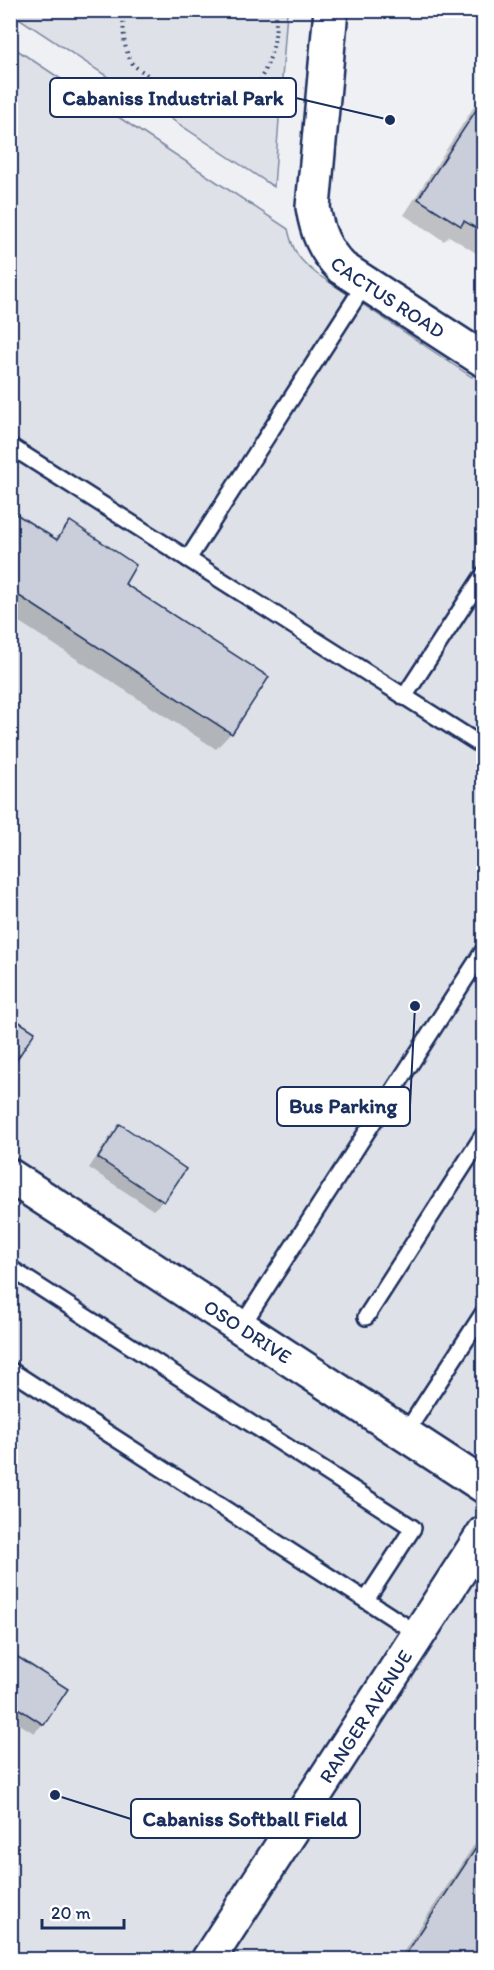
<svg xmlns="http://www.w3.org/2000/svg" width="494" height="1970" font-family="Itim,sans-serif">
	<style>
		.built { fill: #eff0f4 }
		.green { fill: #dee1e7; stroke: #7c88a2; stroke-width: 1.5 }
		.shadow { fill: #0003 }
		.building { fill: #caceda; stroke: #1b2f5e; stroke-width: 1.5 }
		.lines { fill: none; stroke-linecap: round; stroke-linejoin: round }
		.service-casing { stroke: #1b2f5e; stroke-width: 20 }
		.tertiary-casing { stroke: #1b2f5e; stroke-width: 38 }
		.path { stroke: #1b2f5e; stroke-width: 4; stroke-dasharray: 1.5 4.5; stroke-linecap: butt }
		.service { stroke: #fff; stroke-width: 15 }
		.tertiary { stroke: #fff; stroke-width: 33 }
		.labels { text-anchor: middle; stroke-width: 5; stroke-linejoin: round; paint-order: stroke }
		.street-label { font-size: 20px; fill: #1b2f5e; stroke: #fff }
		.leader { fill: none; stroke: #1b2f5e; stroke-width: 2 }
		.callout-dot { fill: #1b2f5e; stroke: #fff; stroke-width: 2 }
		.callout { fill: #fff; stroke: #1b2f5e; stroke-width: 2 }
		.callout-label { font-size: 21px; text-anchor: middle; font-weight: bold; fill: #1b2f5e }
	</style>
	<rect width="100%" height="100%" fill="#fff"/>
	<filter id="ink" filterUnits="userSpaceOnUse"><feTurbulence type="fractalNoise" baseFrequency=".0167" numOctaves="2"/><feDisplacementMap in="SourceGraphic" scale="12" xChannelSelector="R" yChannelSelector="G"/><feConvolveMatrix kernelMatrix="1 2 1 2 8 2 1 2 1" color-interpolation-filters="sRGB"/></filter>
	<g filter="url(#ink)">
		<polygon class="built" points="10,11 483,11 484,361 473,377 302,262 292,246 288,229 11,46"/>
		<g class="green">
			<polygon points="10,11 287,11 274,187 11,13"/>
			<path d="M 11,46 L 288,229 C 293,252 299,260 317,274 L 472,377 L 484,361 L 483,1959 L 11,1959 Z"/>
		</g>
		<g class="shadow">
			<polygon points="484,91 484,258 449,236 444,241 404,215"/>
			<polygon points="10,512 54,539 70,523 123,584 231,733 216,749 10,616"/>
			<polygon points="120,1126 163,1201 153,1210 89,1168 111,1135"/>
			<polygon points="10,1654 43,1724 34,1733 10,1718"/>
			<polygon points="484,1830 484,1960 398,1960"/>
		</g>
		<g class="building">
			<polygon points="484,98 484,233 464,221 461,226 418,199"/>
			<polygon points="10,510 57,540 70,521 136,565 125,584 269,677 232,734 10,590"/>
			<polygon points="10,1016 35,1032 10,1070"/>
			<polygon points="120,1124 186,1169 164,1202 98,1158"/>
			<polygon points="10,1652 68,1689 44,1725 10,1703"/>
			<polygon points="484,1836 484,1960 402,1960"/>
		</g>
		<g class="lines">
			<g class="service-casing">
				<g id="service">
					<polyline points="10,446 484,747"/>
					<polyline points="188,559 365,284"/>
					<polyline points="404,697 484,574"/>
					<polyline points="10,1268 413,1528 366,1600"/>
					<polyline points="366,1317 484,1134"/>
					<polyline points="241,1327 484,950"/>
					<polyline points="10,1370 418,1634"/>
					<polyline points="405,1434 484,1312"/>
				</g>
			</g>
			<g class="tertiary-casing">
				<g id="tertiary">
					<path id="s1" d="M 331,10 L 313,207 C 317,232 324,250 342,268 L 484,360"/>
					<path id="s2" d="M 10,1176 L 484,1486"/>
					<path id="s3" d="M 208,1960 L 484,1533"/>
				</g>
			</g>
			<path class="path" d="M 124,10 C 123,28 122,54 136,67 C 141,71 146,73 150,78 C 197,136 256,116 273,47 C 276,35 276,22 276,10"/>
			<use href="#service" class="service"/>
			<use href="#tertiary" class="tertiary"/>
		</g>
	</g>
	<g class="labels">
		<g class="street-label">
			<text dy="7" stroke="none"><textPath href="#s1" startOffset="321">CACTUS ROAD</textPath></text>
			<text dy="7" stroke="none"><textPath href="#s2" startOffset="284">OSO DRIVE</textPath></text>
			<text dy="7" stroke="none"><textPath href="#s3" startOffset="290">RANGER AVENUE</textPath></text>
		</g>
	</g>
	<path class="leader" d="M390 120L296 98M415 1006L410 1106M55 1795L131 1819"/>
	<g class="callout-dot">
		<circle cx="390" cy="120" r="6"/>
		<circle cx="415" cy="1006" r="6"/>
		<circle cx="55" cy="1795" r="6"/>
	</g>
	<g class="callout">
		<rect x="50" y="78" width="246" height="39" rx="6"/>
		<rect x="277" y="1087" width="133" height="39" rx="6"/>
		<rect x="131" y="1799" width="229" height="39" rx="6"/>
	</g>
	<g class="callout-label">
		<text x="173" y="105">Cabaniss Industrial Park</text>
		<text x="343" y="1113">Bus Parking</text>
		<text x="245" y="1826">Cabaniss Softball Field</text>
	</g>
	<rect width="494" height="1970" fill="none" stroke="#fff" stroke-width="36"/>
	<rect x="18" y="18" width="458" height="1934" fill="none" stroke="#1b2f5e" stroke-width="2" filter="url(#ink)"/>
	<path d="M42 1919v9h82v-9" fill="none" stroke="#1b2f5e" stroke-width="3"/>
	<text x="51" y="1919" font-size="18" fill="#1b2f5e" stroke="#ffffff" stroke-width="4.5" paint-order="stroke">20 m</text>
</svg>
